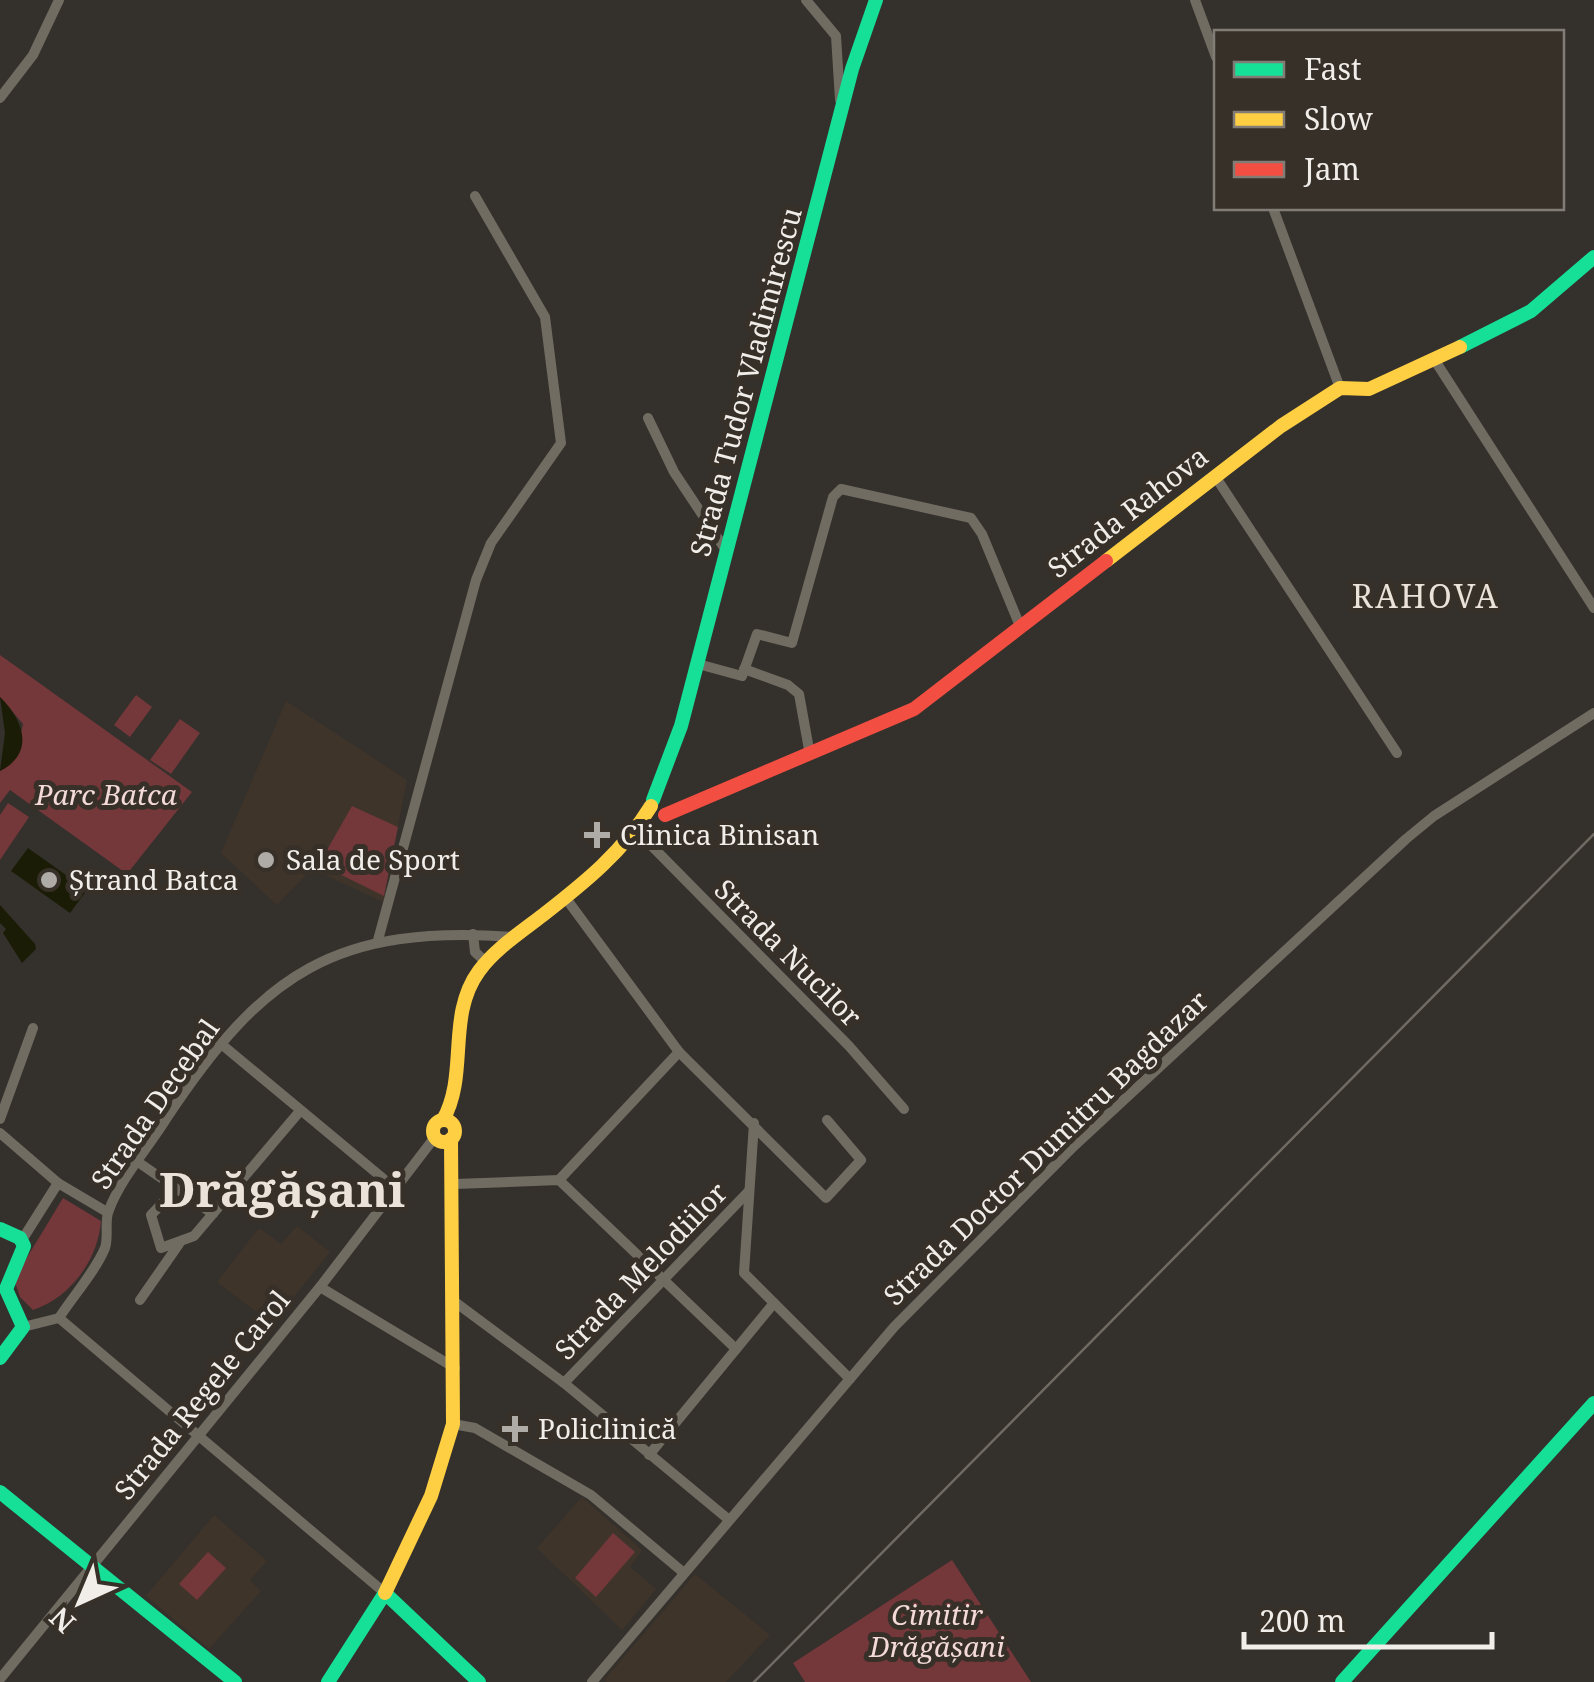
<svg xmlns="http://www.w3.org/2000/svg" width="1594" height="1682" font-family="'Noto Serif',serif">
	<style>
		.built { fill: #3f342a }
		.green { fill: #74373a }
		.water { fill: #1b1c06 }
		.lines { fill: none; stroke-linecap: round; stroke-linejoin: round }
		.street { stroke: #706c62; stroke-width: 10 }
		.fast { stroke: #16e098; stroke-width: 14 }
		.slow { stroke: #ffcf43; stroke-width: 14 }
		.jam { stroke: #f24e42; stroke-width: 14 }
		.rail { stroke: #6f6b63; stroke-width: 2.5 }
		.poi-dot { fill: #afaba7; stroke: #373029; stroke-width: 4 }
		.labels { text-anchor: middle; stroke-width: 10; stroke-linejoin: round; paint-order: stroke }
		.street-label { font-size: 28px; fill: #f1ede9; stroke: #373029 }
		.park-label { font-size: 28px; font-style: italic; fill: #f3dad9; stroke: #373029 }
		.poi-label { font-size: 28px; fill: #f1ede9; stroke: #373029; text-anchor: start }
		.quarter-label { font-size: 32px; letter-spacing: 2.5px; fill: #ebe2da; stroke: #373029 }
		.town-label { font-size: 48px; font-weight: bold; fill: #ebe2da; stroke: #373029 }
	</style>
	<rect width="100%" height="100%" fill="#34302c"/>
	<g class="built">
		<polygon points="286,701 407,780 383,902 312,869 277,905 221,853"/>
		<polygon points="297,1226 330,1252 272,1324 217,1282 259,1228 281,1244"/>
		<polygon points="582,1497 642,1550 630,1567 656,1589 622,1630 537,1548"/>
		<polygon points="214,1515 267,1561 250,1580 261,1591 209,1649 146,1596"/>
		<polygon points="695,1574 770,1635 726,1682 607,1682 604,1680"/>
	</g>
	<g class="green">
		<polygon points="0,655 192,792 127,874 10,790 0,803 0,771 16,756 23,724 0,697"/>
		<polygon points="136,695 152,707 130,737 114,725"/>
		<polygon points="180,719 200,733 171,774 150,760"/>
		<polygon points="8,803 29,817 0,860 0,815"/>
		<polygon points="352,806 398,827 384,896 319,864"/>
		<path d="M 63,1198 L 101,1221 C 98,1260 70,1298 33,1310 L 20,1297 L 14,1279 Z"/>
		<polygon points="613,1533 635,1552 596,1597 575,1578"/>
		<polygon points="208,1552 226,1568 197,1600 179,1584"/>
		<polygon points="952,1560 1031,1682 805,1682 793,1663"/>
	</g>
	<g class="water">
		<path d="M 0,697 C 23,719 36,753 0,771 L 5,733 Z"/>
		<polygon points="28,848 87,890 70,913 11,871"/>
		<polygon points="0,905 35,944 36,949 22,963 3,933 6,929 0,923"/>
	</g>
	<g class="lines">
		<g class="street">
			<polyline points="806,0 836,36 840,100"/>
			<polyline points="1195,0 1216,57"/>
			<polyline points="0,98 33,55 59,0"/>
			<polyline points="1273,208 1340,388"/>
			<polyline points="1434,359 1594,608"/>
			<polyline points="648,418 674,472 727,552"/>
			<polyline points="1215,476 1397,753"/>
			<polyline points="698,664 742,676 757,634 792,643 833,497 841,489 971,518 982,534 1020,626"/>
			<polyline points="744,669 788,685 799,694 810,755"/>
			<polyline points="637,831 849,1046 904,1109"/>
			<polyline points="565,897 679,1052 826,1198 861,1160 827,1120"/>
			<polyline points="473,934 475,952 486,962"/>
			<polyline points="378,940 476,580 491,543 561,443 545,317 475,196"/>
			<polyline points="220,1043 397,1190"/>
			<polyline points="0,1119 33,1028"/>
			<polyline points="754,1123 744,1273 850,1379"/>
			<polyline points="0,1133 58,1183 107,1212"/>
			<polyline points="138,1162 213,1214"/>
			<polyline points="559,1180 679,1052"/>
			<polyline points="455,1184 559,1180 736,1349"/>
			<polyline points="176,1189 151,1215 161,1248 194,1236 300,1111"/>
			<polyline points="22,1240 58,1183"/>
			<polyline points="320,1287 455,1368"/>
			<polyline points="140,1300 179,1244"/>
			<polyline points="455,1302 564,1383 728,1519"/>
			<path d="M 59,1318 C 73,1296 95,1272 105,1248 C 109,1236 104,1221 109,1210 C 121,1178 148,1148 166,1119 C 263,972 336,924 515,937"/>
			<polyline points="59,1318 385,1593"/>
			<polyline points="23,1327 59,1318"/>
			<polyline points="564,1383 749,1191"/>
			<polyline points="453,1424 475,1428 591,1495 684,1573"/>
			<polyline points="649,1455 774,1303"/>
			<polyline points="0,1679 320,1287 435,1137"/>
			<polyline points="592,1682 894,1327 1074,1146 1406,839 1434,816 1594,713"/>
		</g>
		<g class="fast">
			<polyline points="1460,347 1531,311 1594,257"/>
			<polyline points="653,800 681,726 852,69 876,0"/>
			<polyline points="0,1229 20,1238 24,1246 6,1289 23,1327 0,1358"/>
			<polyline points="0,1492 235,1682"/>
			<polyline points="328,1682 385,1593 479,1682"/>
			<polyline points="1342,1682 1594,1403"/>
		</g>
		<g class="slow">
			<polyline points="1106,561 1281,426 1340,388 1369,389 1460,347"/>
			<path d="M 443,1120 C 469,1074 446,1016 479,971 C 495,949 521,932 543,915 C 584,883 623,852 651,806"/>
			<circle cx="444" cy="1131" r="11"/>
			<polyline points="385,1593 431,1496 453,1424 451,1139"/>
		</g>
		<polyline class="jam" points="665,815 914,709 1106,561"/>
		<polyline class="rail" points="754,1682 1594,834"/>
	</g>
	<g class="poi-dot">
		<path d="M592 820h10v10h10v10h-10v10h-10v-10h-10v-10h10z"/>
		<circle cx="266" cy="860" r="10"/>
		<circle cx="49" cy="880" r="10"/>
		<path d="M510 1414h10v10h10v10h-10v10h-10v-10h-10v-10h10z"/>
	</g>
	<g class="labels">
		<g class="street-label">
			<text transform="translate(746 382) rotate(-75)" y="10">Strada Tudor Vladimirescu</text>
			<text transform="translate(1128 512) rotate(-38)" y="10">Strada Rahova</text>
			<text transform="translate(788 953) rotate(45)" y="10">Strada Nucilor</text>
			<text transform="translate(155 1104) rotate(-55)" y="10">Strada Decebal</text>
			<text transform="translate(1046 1148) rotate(-44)" y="10">Strada Doctor Dumitru Bagdazar</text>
			<text transform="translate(641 1271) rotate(-46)" y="10">Strada Melodiilor</text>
			<text transform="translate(202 1395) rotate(-51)" y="10">Strada Regele Carol</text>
		</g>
		<g class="park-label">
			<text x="106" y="805">Parc Batca</text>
			<text x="937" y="1625">Cimitir<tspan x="937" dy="32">Drăgășani</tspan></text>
		</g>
		<g class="poi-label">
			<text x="620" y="845">Clinica Binisan</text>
			<text x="286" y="870">Sala de Sport</text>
			<text x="69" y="890">Ștrand Batca</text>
			<text x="538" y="1439">Policlinică</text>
		</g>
		<g class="quarter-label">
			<text x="1426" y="608">RAHOVA</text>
		</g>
		<g class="town-label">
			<text x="282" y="1207">Drăgășani</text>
		</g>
	</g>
	<rect x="1214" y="30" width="350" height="180" fill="#373029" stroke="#817c76" stroke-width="2.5"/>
	<rect x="1234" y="62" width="50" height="15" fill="#16e098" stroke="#817c76" stroke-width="2.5"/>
	<text x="1304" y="80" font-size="30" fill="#f1ede9">Fast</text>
	<rect x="1234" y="112" width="50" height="15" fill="#ffcf43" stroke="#817c76" stroke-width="2.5"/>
	<text x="1304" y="130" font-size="30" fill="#f1ede9">Slow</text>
	<rect x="1234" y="162" width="50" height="15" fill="#f24e42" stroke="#817c76" stroke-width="2.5"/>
	<text x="1304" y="180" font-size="30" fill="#f1ede9">Jam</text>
	<g transform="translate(80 1602) rotate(224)" stroke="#373029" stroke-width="8" paint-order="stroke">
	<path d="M0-8L18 38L0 25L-18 38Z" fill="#f1ede9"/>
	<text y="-15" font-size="28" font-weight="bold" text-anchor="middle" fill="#f1ede9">N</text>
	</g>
	<path d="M1244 1632v15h248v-15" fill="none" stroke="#f1ede9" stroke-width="5"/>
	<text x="1259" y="1632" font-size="30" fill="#f1ede9" stroke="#373029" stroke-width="8" paint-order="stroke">200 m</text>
</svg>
